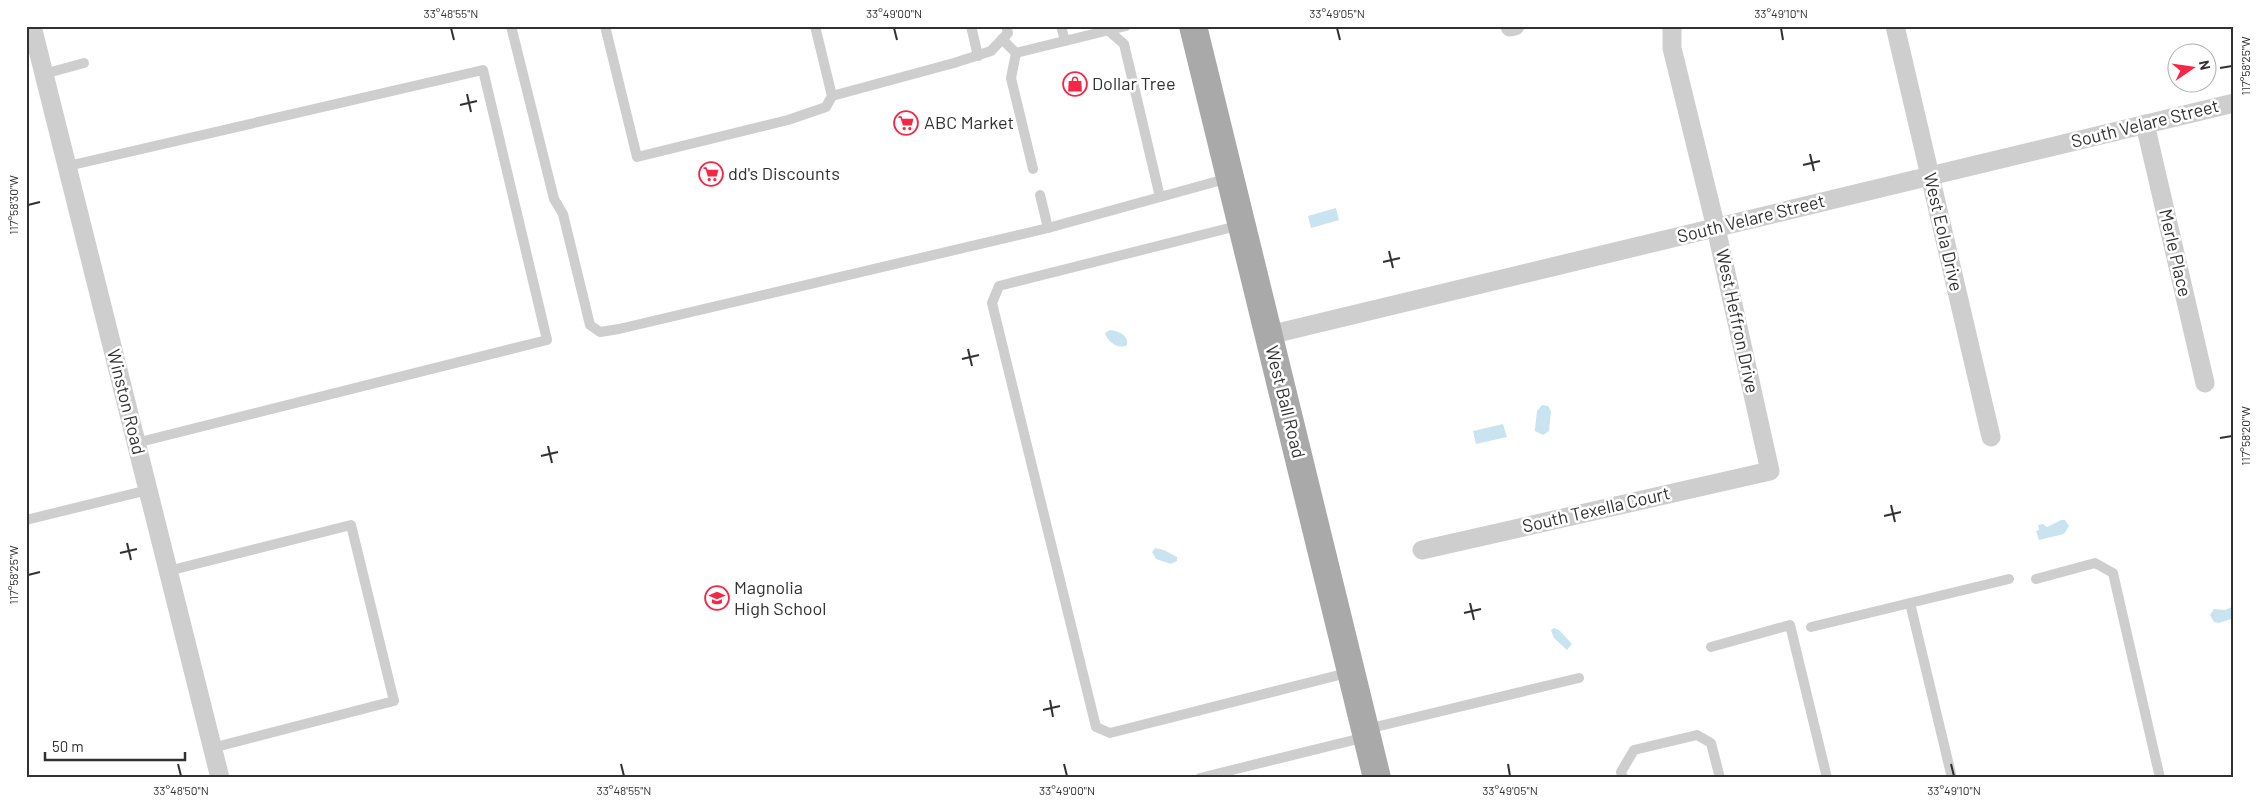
<svg xmlns="http://www.w3.org/2000/svg" width="2260" height="804" font-family="Barlow,sans-serif">
	<style>
		.water { fill: #c9e4f0 }
		.lines { fill: none; stroke-linecap: round; stroke-linejoin: round }
		.lane { stroke: #cecece; stroke-width: 10 }
		.street { stroke: #cecece; stroke-width: 19 }
		.primary { stroke: #a9a9a9; stroke-width: 28 }
		.ticks { fill: none; stroke: #313131; stroke-width: 2 }
		.labels { text-anchor: middle; stroke-width: 5; stroke-linejoin: round; paint-order: stroke }
		.poi-label { font-size: 18px; fill: #313131; stroke: #fff; text-anchor: start }
		.street-label { font-size: 18px; fill: #313131; stroke: #fff }
		.neatline { fill: none; stroke: #313131; stroke-width: 2 }
		.ticks-label { font-size: 12px; text-anchor: middle; fill: #313131 }
	</style>
	<rect width="100%" height="100%" fill="#fff"/>
	<g class="water">
		<polygon points="1336,208 1339,220 1311,228 1308,216"/>
		<path d="M 1110,330 C 1119,331 1129,336 1127,345 C 1118,350 1108,342 1105,333 Z"/>
		<polygon points="1542,405 1548,406 1551,411 1549,431 1543,435 1535,431 1535,429 1537,411"/>
		<polygon points="1503,424 1507,437 1476,444 1473,431"/>
		<polygon points="2061,520 2065,520 2069,526 2064,534 2039,540 2036,531 2039,530 2038,525 2043,524 2047,527"/>
		<polygon points="1155,548 1164,550 1177,557 1177,561 1171,564 1156,559 1152,552"/>
		<polygon points="2234,606 2234,618 2219,623 2214,622 2210,615 2214,609 2225,610"/>
		<polygon points="1554,628 1559,630 1572,644 1567,650 1554,638 1551,630"/>
	</g>
	<g class="lines">
		<g class="lane">
			<polyline points="511,26 554,199 563,214 590,325 600,332 619,329 1048,228 1229,178"/>
			<polyline points="605,26 637,157 788,120 826,107 832,96 815,26"/>
			<polyline points="971,26 978,56"/>
			<polyline points="1061,26 1065,41"/>
			<polyline points="1108,26 1109,31 1124,44 1160,197"/>
			<polyline points="1002,39 1016,53 1126,26"/>
			<polyline points="1016,53 1011,78 1033,169"/>
			<polyline points="44,74 84,63"/>
			<polyline points="832,96 954,63 991,51 1008,33 1006,26"/>
			<polyline points="68,166 483,70 547,340 136,443"/>
			<polyline points="1040,195 1048,228"/>
			<polyline points="1241,225 999,286 992,303 1096,727 1110,733 1351,672"/>
			<polyline points="26,520 148,490"/>
			<polyline points="168,571 351,525 394,701 212,748"/>
			<polyline points="2036,579 2095,563 2113,573 2160,778"/>
			<polyline points="1811,627 1910,603"/>
			<polyline points="1711,647 1790,625 1827,778"/>
			<polyline points="1367,729 1579,678"/>
			<polyline points="1200,778 1366,737"/>
			<polyline points="1623,778 1621,772 1634,750 1697,735 1711,743 1720,778"/>
			<polyline points="1952,778 1910,603 2009,579"/>
		</g>
		<g class="street">
			<polyline points="32,26 220,778"/>
			<polyline points="1895,26 1991,437"/>
			<polyline points="1510,27 1515,26"/>
			<polyline points="2145,124 2205,383"/>
			<polyline points="1269,335 2234,103"/>
			<polyline points="1422,550 1770,471 1716,228 1672,48 1672,26"/>
		</g>
		<polyline class="primary" points="1193,26 1377,778"/>
	</g>
	<path class="ticks" d="M 451,28 L 454,40M 894,28 L 897,40M 1337,28 L 1340,40M 1781,28 L 1783,40M 2220,68 L 2232,66M 467,94 L 471,112M 460,105 L 477,101M 1810,154 L 1814,171M 1803,165 L 1820,161M 28,205 L 40,202M 1389,251 L 1393,268M 1383,262 L 1400,258M 968,349 L 972,366M 962,359 L 979,355M 2220,438 L 2232,436M 548,446 L 552,463M 541,456 L 558,452M 1891,505 L 1895,522M 1884,516 L 1901,512M 127,543 L 131,560M 120,553 L 137,549M 28,575 L 40,572M 1470,603 L 1474,620M 1464,613 L 1481,609M 1050,700 L 1053,717M 1043,710 L 1060,706M 178,764 L 181,776M 621,764 L 624,776M 1064,764 L 1067,776M 1508,764 L 1510,776M 1951,764 L 1954,776"/>
	<defs>
		<g id="shop-ring" transform="scale(1.25)"><circle r="9.5" fill="#fff" stroke="#f52646" stroke-width="1.5"/><path d="M-5-2.5h2.3a2.7 3.5 0 0 1 5.4 0H5L5.5 6h-11ZM-1.5-2.5h3a1.5 2.3 0 0 0-3 0Z" fill="#f52646"/></g>
		<g id="supermarket-ring" transform="scale(1.25)"><circle r="9.5" fill="#fff" stroke="#f52646" stroke-width="1.5"/><path d="M-6-5.5h2.5l.6 2H6L4.5 2H-2.5L-4.4-4H-6ZM-1.5 3.2a1.3 1.3 0 1 0 .1 0ZM3 3.2a1.3 1.3 0 1 0 .1 0Z" fill="#f52646"/></g>
		<g id="school-ring" transform="scale(1.25)"><circle r="9.5" fill="#fff" stroke="#f52646" stroke-width="1.5"/><path d="M0-5L7-2L0 1L-7-2ZM-4 1L0 2.5L4 1V4Q0 6-4 4Z" fill="#f52646"/></g>
	</defs>
	<g fill-rule="evenodd">
		<use href="#shop-ring" x="1075" y="84"/>
		<use href="#supermarket-ring" x="906" y="123"/>
		<use href="#supermarket-ring" x="711" y="174"/>
		<use href="#school-ring" x="717" y="598"/>
	</g>
	<g class="labels">
		<g class="poi-label">
			<text x="1092" y="90">Dollar Tree</text>
			<text x="924" y="129">ABC Market</text>
			<text x="728" y="180">dd's Discounts</text>
			<text x="734" y="594">Magnolia<tspan x="734" dy="21">High School</tspan></text>
		</g>
		<g class="street-label">
			<text transform="translate(2145 124) rotate(-14)" y="6">South Velare Street</text>
			<text transform="translate(1751 219) rotate(-14)" y="6">South Velare Street</text>
			<text transform="translate(1943 232) rotate(77)" y="6">West Eola Drive</text>
			<text transform="translate(2175 253) rotate(77)" y="6">Merle Place</text>
			<text transform="translate(1737 321) rotate(78)" y="6">West Heffron Drive</text>
			<text transform="translate(126 402) rotate(76)" y="6">Winston Road</text>
			<text transform="translate(1285 402) rotate(76)" y="6">West Ball Road</text>
			<text transform="translate(1596 510) rotate(-13)" y="6">South Texella Court</text>
		</g>
	</g>
	<rect width="2260" height="804" fill="none" stroke="#ffffff" stroke-width="55"/>
	<g transform="translate(2192 68) rotate(77)"><circle r="24" fill="#ffffff" stroke="#adadad"/>
	<path d="M0-4L9 19L0 12L-9 19Z" fill="#f52646"/>
	<text y="-8" font-size="14" font-weight="bold" text-anchor="middle" fill="#313131">N</text>
	</g>
	<path d="M45 752v8h140v-8" fill="none" stroke="#313131" stroke-width="2.5"/>
	<text x="52" y="752" font-size="15" fill="#313131" stroke="#ffffff" stroke-width="4" paint-order="stroke">50 m</text>
	<rect x="28" y="28" width="2204" height="748" class="neatline"/>
	<g class="ticks-label">
		<text x="451" y="18">33°48'55"N</text>
		<text x="894" y="18">33°49'00"N</text>
		<text x="1337" y="18">33°49'05"N</text>
		<text x="1781" y="18">33°49'10"N</text>
		<text transform="translate(2246 66) rotate(-90)" y="4">117°58'25"W</text>
		<text transform="translate(14 205) rotate(-90)" y="4">117°58'30"W</text>
		<text transform="translate(2246 436) rotate(-90)" y="4">117°58'20"W</text>
		<text transform="translate(14 575) rotate(-90)" y="4">117°58'25"W</text>
		<text x="181" y="795">33°48'50"N</text>
		<text x="624" y="795">33°48'55"N</text>
		<text x="1067" y="795">33°49'00"N</text>
		<text x="1510" y="795">33°49'05"N</text>
		<text x="1954" y="795">33°49'10"N</text>
	</g>
</svg>
